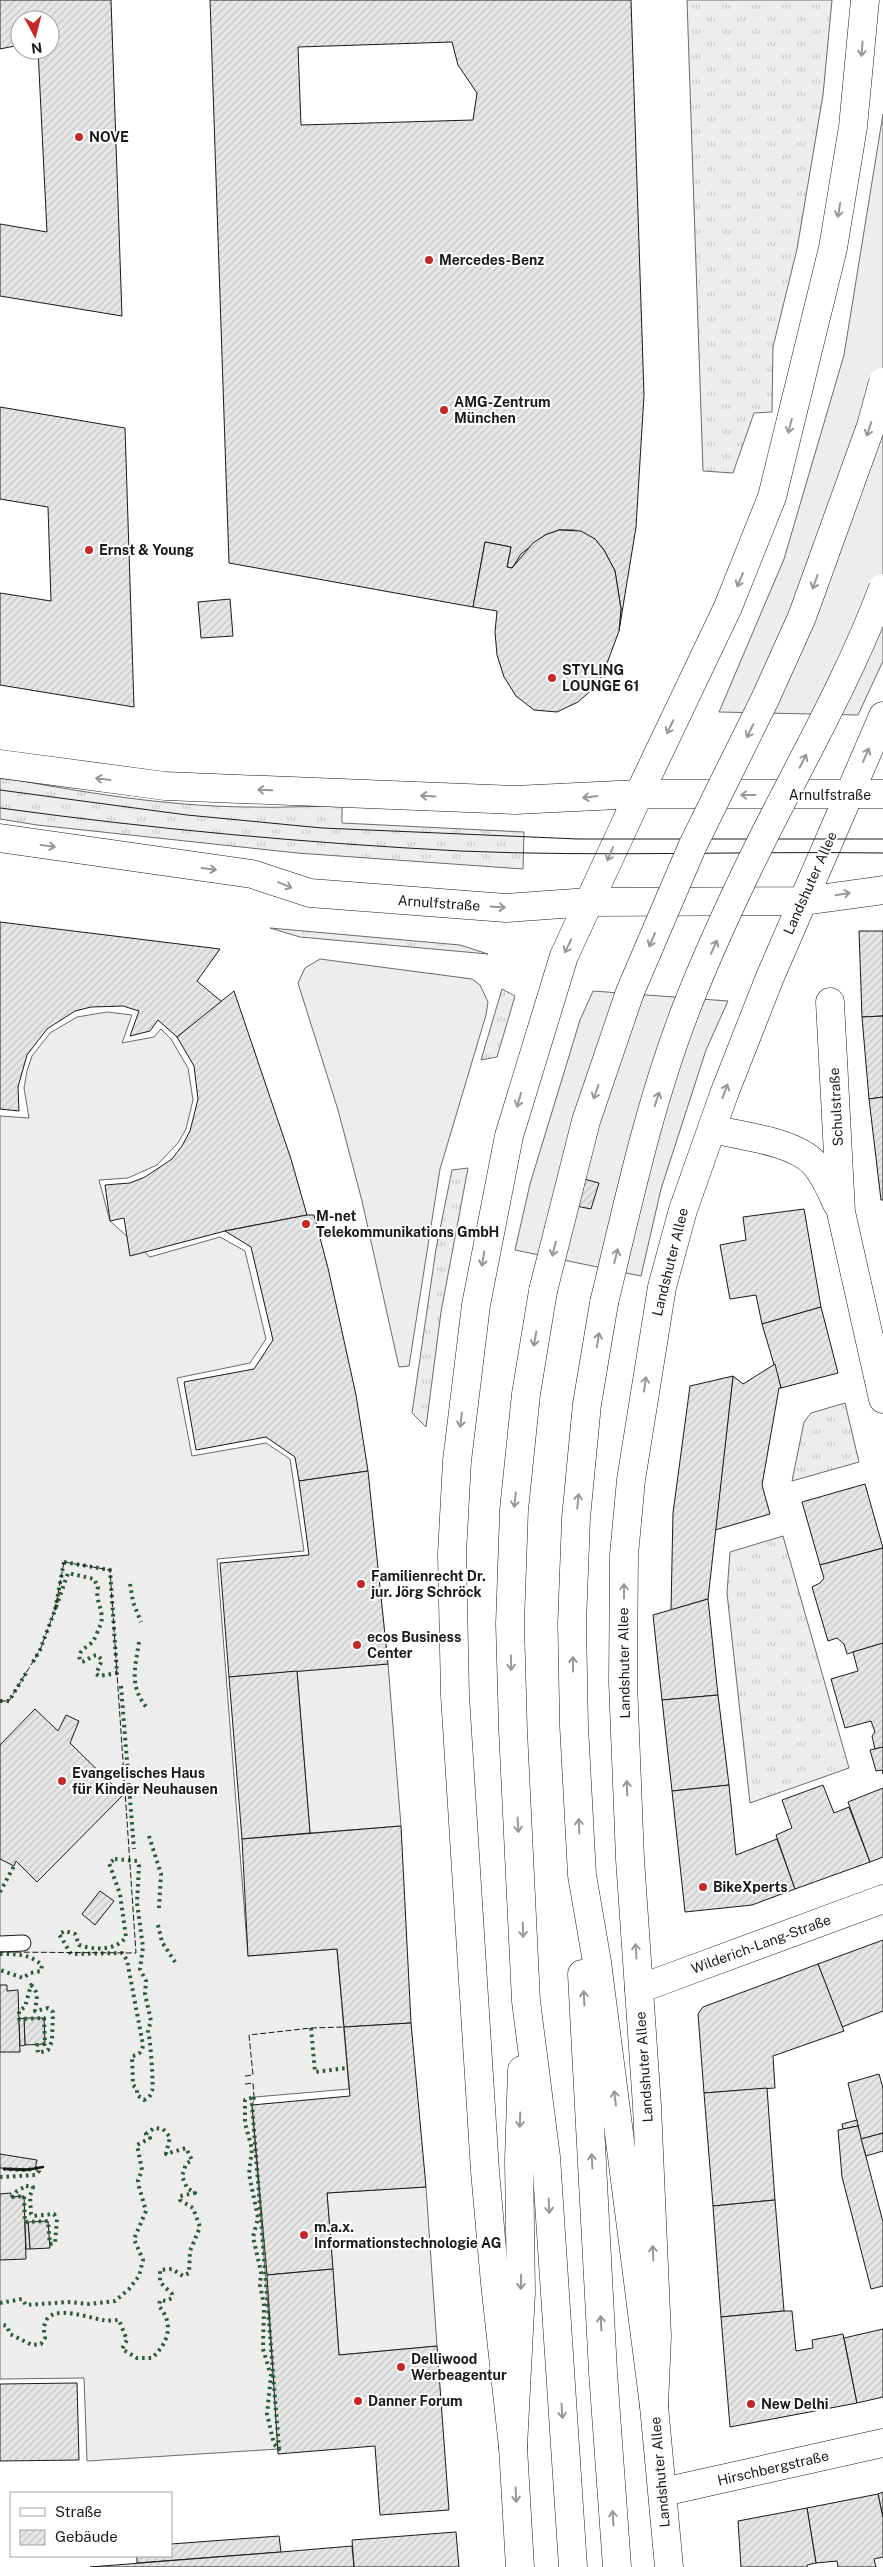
<svg xmlns="http://www.w3.org/2000/svg" width="883" height="2567" font-family="'Public Sans',sans-serif">
	<style>
		.grass { fill: url(#grass-tufts); stroke: #6a6a6a }
		.built { fill: #ededed; stroke: #6a6a6a }
		.building { fill: url(#building-hatch); stroke: #1a1a1a; fill-rule: evenodd }
		.lines { fill: none; stroke-linecap: round; stroke-linejoin: round }
		.lane-casing { stroke: #1a1a1a; stroke-width: 17 }
		.street-casing { stroke: #1a1a1a; stroke-width: 29 }
		.secondary-casing { stroke: #1a1a1a; stroke-width: 29 }
		.primary-casing { stroke: #1a1a1a; stroke-width: 29 }
		.highway-casing { stroke: #1a1a1a; stroke-width: 29 }
		.lane { stroke: #fff; stroke-width: 15 }
		.street { stroke: #fff; stroke-width: 28 }
		.secondary { stroke: #fff; stroke-width: 28 }
		.primary { stroke: #fff; stroke-width: 28 }
		.highway { stroke: #fff; stroke-width: 28 }
		.tram { stroke: #1a1a1a; stroke-width: 1 }
		.highway-bridge-casing { stroke: #1a1a1a; stroke-width: 29; stroke-linecap: butt }
		.highway-bridge { stroke: #fff; stroke-width: 28 }
		.hedge { stroke: #2b5a34; stroke-width: 4; stroke-dasharray: 2.5 4; stroke-linecap: butt }
		.fence { stroke: #1a1a1a; stroke-width: 1; stroke-dasharray: 6 2.5; stroke-linecap: butt }
		.wall { stroke: #1a1a1a; stroke-width: 2.5 }
		.oneway { stroke: #989898 }
		.poi-dot { fill: #c62828; stroke: #fff; stroke-width: 2 }
		.labels { text-anchor: middle; stroke-width: 4; stroke-linejoin: round; paint-order: stroke }
		.poi-label { font-size: 14px; font-weight: bold; fill: #1a1a1a; stroke: #fff; text-anchor: start }
		.street-label { font-size: 14px; fill: #1a1a1a; stroke: #fff }
	</style>
	<defs>
		<pattern id="grass-tufts" width="24" height="20" patternUnits="userSpaceOnUse" patternTransform="scale(1.25)"><rect width="24" height="20" fill="#ededed"/><path d="M3 7l-1-3M5 7V3M7 7l1-3M15 17l-1-3M17 17v-4M19 17l1-3" fill="none" stroke="#cbcbcb"/></pattern>
		<pattern id="building-hatch" width="6" height="6" patternUnits="userSpaceOnUse" patternTransform="scale(1.25)"><rect width="6" height="6" fill="#e6e6e6"/><path d="M-1 1l2-2M0 6l6-6M5 7l2-2" fill="none" stroke="#c5c5c5"/></pattern>
	</defs>
	<rect width="100%" height="100%" fill="#fff"/>
	<g class="grass">
		<polygon points="687,0 832,0 823,95 797,249 773,347 772,412 754,413 733,473 703,471"/>
		<path d="M 0,777 C 81,792 164,806 246,807 C 278,808 310,806 342,806 L 342,823 L 524,832 L 523,869 L 297,853 L 37,825 L 0,819 Z"/>
		<polygon points="270,928 460,945 488,954 300,937"/>
		<polygon points="502,989 515,996 497,1057 481,1060"/>
		<polygon points="468,1168 441,1312 426,1427 412,1413 436,1249 452,1170"/>
		<polygon points="845,1403 859,1462 792,1481 804,1422 811,1413"/>
		<polygon points="783,1536 849,1768 750,1803 727,1593 730,1552"/>
	</g>
	<g class="built">
		<polygon points="883,114 883,661 858,715 719,712 784,559 844,355"/>
		<polygon points="320,959 472,979 480,985 488,1002 486,1015 440,1169 409,1366 399,1367 362,1201 338,1110 298,983 305,968"/>
		<polygon points="593,991 728,1001 706,1050 661,1189 641,1276 515,1250 530,1184 580,1020"/>
		<polygon points="107,1012 132,1015 122,1043 154,1037 161,1029 171,1039 188,1068 193,1100 186,1129 178,1143 157,1165 128,1178 99,1180 110,1221 150,1257 220,1237 245,1251 266,1339 250,1363 177,1378 192,1456 266,1443 290,1459 304,1551 217,1559 248,1956 337,1949 349,2089 255,2097 252,2105 279,2449 87,2461 84,2378 0,2379 0,1116 29,1118 24,1088 27,1071 32,1056 50,1033 77,1017"/>
		<polygon points="388,1664 401,1826 310,1833 297,1671"/>
		<polygon points="426,2187 437,2346 339,2355 327,2193"/>
	</g>
	<g class="building">
		<polygon points="0,0 111,0 122,316 0,296 0,224 47,232 38,50 50,50 50,20 20,20 20,45 0,49"/>
		<path d="M 210,0 L 631,0 L 644,395 L 636,527 L 619,631 L 621,609 L 615,571 L 604,550 L 595,539 L 574,530 L 559,530 L 545,535 L 521,554 L 512,568 L 507,567 L 511,547 L 485,542 L 473,607 L 229,563 ZM 452,42 L 458,65 L 477,93 L 473,120 L 301,125 L 298,47 Z"/>
		<polygon points="0,407 125,428 134,707 0,685 0,593 51,601 48,507 0,499"/>
		<polygon points="559,530 581,531 595,539 604,550 615,571 621,609 619,631 603,674 595,687 578,702 557,712 534,710 516,696 504,677 497,655 495,632 497,611 473,607 485,542 511,547 507,567 512,568 533,543 545,535"/>
		<polygon points="230,599 233,636 201,638 198,602"/>
		<polygon points="0,922 220,949 197,981 222,1002 177,1037 158,1020 150,1031 130,1036 139,1011 123,1006 91,1007 75,1011 47,1029 27,1055 18,1087 19,1111 0,1109"/>
		<polygon points="859,931 883,931 883,1016 862,1017"/>
		<polygon points="234,991 291,1159 307,1215 225,1231 130,1256 124,1218 110,1221 105,1185 130,1183 145,1177 172,1159 182,1146 190,1131 198,1099 194,1066 177,1037"/>
		<polygon points="883,1016 883,1097 869,1099 862,1017"/>
		<polygon points="883,1097 883,1200 881,1200 869,1099"/>
		<polygon points="584,1179 599,1183 591,1209 576,1206"/>
		<polygon points="804,1209 821,1307 762,1324 756,1295 730,1299 720,1245 746,1240 743,1217"/>
		<polygon points="307,1215 314,1215 328,1268 356,1395 368,1471 299,1481 295,1457 266,1437 196,1450 184,1382 254,1369 273,1340 251,1247 225,1231"/>
		<polygon points="821,1307 838,1373 781,1388 762,1324"/>
		<polygon points="775,1364 781,1388 779,1388 762,1485 770,1514 715,1530 733,1376 743,1384"/>
		<polygon points="733,1376 708,1599 671,1610 673,1513 690,1386"/>
		<polygon points="368,1471 388,1664 229,1677 220,1563 309,1555 299,1481"/>
		<polygon points="865,1484 883,1548 820,1565 802,1502"/>
		<polygon points="883,1548 883,1643 847,1654 844,1644 837,1638 828,1641 812,1587 820,1583 824,1578 820,1565"/>
		<polygon points="708,1599 718,1695 662,1700 653,1615"/>
		<polygon points="883,1643 883,1747 875,1749 872,1736 875,1732 871,1721 845,1728 831,1679 858,1671 853,1652"/>
		<polygon points="297,1671 310,1833 242,1839 229,1677"/>
		<polygon points="718,1695 729,1785 672,1791 662,1700"/>
		<polygon points="35,1709 58,1731 66,1715 79,1721 70,1743 123,1795 37,1882 16,1861 14,1866 0,1859 0,1745"/>
		<polygon points="883,1747 883,1774 882,1770 876,1771 870,1750"/>
		<polygon points="729,1785 736,1855 777,1839 795,1889 752,1905 685,1912 672,1791"/>
		<polygon points="823,1785 834,1813 849,1807 870,1862 795,1889 776,1835 792,1828 782,1800"/>
		<polygon points="883,1788 883,1857 870,1862 848,1802"/>
		<polygon points="401,1826 411,2023 344,2027 337,1949 248,1956 242,1839"/>
		<polygon points="100,1891 114,1901 95,1925 82,1914"/>
		<polygon points="883,1940 883,2011 842,2027 818,1964"/>
		<polygon points="818,1964 844,2031 773,2056 775,2088 704,2093 698,2014 703,2007"/>
		<polygon points="0,1985 7,1985 7,1991 18,1990 20,2052 0,2052"/>
		<polygon points="24,2018 44,2018 45,2044 25,2045"/>
		<polygon points="24,2018 25,2045 22,2046 20,2045 19,2019"/>
		<polygon points="411,2023 426,2187 327,2193 333,2269 267,2275 252,2105 350,2096 344,2027"/>
		<polygon points="879,2074 883,2088 883,2133 861,2139 848,2083"/>
		<polygon points="767,2088 775,2200 713,2206 704,2093"/>
		<polygon points="857,2120 858,2126 843,2129 842,2124"/>
		<polygon points="858,2126 883,2222 883,2286 871,2289 842,2177 838,2130"/>
		<polygon points="883,2133 883,2151 866,2156 861,2139"/>
		<polygon points="0,2154 37,2160 35,2169 0,2168"/>
		<polygon points="11,2193 11,2197 24,2196 26,2259 0,2260 0,2194"/>
		<polygon points="775,2200 784,2311 721,2317 713,2206"/>
		<polygon points="48,2221 50,2248 30,2249 28,2222"/>
		<polygon points="25,2222 28,2222 30,2249 26,2249"/>
		<polygon points="333,2269 339,2355 437,2346 449,2510 380,2515 375,2446 278,2454 267,2275"/>
		<polygon points="784,2311 792,2311 796,2351 813,2348 812,2340 843,2334 857,2403 730,2427 721,2317"/>
		<polygon points="883,2329 883,2397 857,2403 844,2338"/>
		<polygon points="77,2383 79,2460 0,2461 0,2384"/>
		<polygon points="883,2492 883,2518 878,2494"/>
		<polygon points="878,2494 883,2518 883,2557 874,2559 876,2567 838,2567 837,2561 816,2563 807,2508"/>
		<polygon points="807,2508 816,2563 807,2565 807,2567 741,2567 738,2521"/>
		<polygon points="456,2532 459,2567 354,2567 352,2540"/>
		<polygon points="279,2536 281,2552 137,2563 137,2556 171,2556 171,2544"/>
		<polygon points="352,2546 354,2567 90,2567 281,2552"/>
	</g>
	<g class="lines">
		<g class="lane-casing">
			<polyline id="lane" points="0,1944 23,1943"/>
		</g>
		<g class="street-casing">
			<g id="street">
				<polyline points="830,1002 841,1212 883,1399"/>
				<path d="M 712,1129 C 741,1136 793,1141 814,1163 C 824,1175 831,1190 837,1204"/>
				<polyline points="639,1989 883,1899"/>
				<polyline points="663,2492 883,2443"/>
			</g>
		</g>
		<g class="secondary-casing">
			<g id="secondary">
				<polyline points="0,764 165,786 515,800 639,794 564,956 509,1136 476,1305 457,1461 452,1554 455,1695 485,2171 495,2283 513,2447 520,2567"/>
				<polyline points="0,838 252,874 310,893 506,908 589,902"/>
				<polyline points="669,2567 654,2406 657,2336 647,2106 630,1859 623,1682 624,1555 631,1480 662,1287 683,1210 724,1094 770,977 849,795"/>
			</g>
		</g>
		<g class="primary-casing">
			<g id="primary">
				<polyline points="639,794 883,794"/>
				<polyline points="589,902 804,901 883,890"/>
			</g>
		</g>
		<g class="highway-casing">
			<g id="highway">
				<polyline points="639,794 728,607 772,497 833,248 853,127 865,0"/>
				<polyline points="849,795 883,716"/>
				<polyline points="543,1291 526,1394 514,1510 510,1624 513,1730 526,2001 546,2157 573,2567"/>
				<polyline points="604,1303 587,1404 576,1518 572,1624 574,1726 582,1875 597,1962 654,2406"/>
				<polyline points="582,1974 603,2372 617,2567"/>
				<polyline points="513,2447 521,2292 519,2159 522,2070"/>
			</g>
		</g>
		<use href="#lane" class="lane"/>
		<use href="#street" class="street"/>
		<use href="#secondary" class="secondary"/>
		<use href="#primary" class="primary"/>
		<use href="#highway" class="highway"/>
		<g class="tram">
			<polyline points="0,790 187,815 322,828 578,839 883,839"/>
			<path d="M 0,808 C 153,829 306,843 460,851 C 601,857 742,851 883,853"/>
		</g>
		<g class="highway-bridge-casing">
			<g id="highway-bridge">
				<polyline points="543,1291 586,1121 630,992 692,847 766,697 802,617 871,426 883,382"/>
				<path d="M 604,1303 C 628,1204 649,1104 686,1009 C 707,955 732,901 757,850 C 800,763 849,679 883,588"/>
			</g>
		</g>
		<use href="#highway-bridge" class="highway-bridge"/>
		<g class="hedge">
			<path d="M 64,1562 L 110,1570 L 117,1673 L 99,1676 L 96,1674 L 102,1660 L 97,1655 C 90,1656 88,1661 81,1662 C 75,1650 88,1648 93,1641 C 96,1637 98,1630 100,1626 C 106,1612 94,1601 98,1587 L 94,1579 L 68,1573 L 55,1610 Z"/>
			<polyline points="130,1584 133,1602 141,1622"/>
			<path d="M 139,1642 C 135,1669 129,1686 147,1708"/>
			<polyline points="33,1662 40,1650 55,1610"/>
			<polyline points="121,1686 134,1849"/>
			<polyline points="0,1701 9,1701 28,1670"/>
			<polyline points="149,1836 161,1874 159,1908"/>
			<path d="M 115,1859 L 137,1861 L 139,1866 L 137,1903 L 143,1947 L 140,1969 L 146,1981 L 145,1994 L 151,2021 L 148,2031 C 150,2034 154,2087 152,2091 C 151,2096 148,2098 144,2100 L 137,2095 L 137,2089 L 133,2085 L 132,2056 C 139,2055 142,2052 143,2045 L 127,1960 L 122,1953 L 71,1954 L 59,1934 L 65,1931 L 75,1934 L 79,1945 C 94,1950 116,1951 126,1937 L 120,1894 L 109,1863 Z"/>
			<polyline points="0,1892 14,1866"/>
			<polyline points="158,1925 162,1942 175,1962"/>
			<path d="M 0,1954 C 16,1954 30,1954 42,1965 L 41,1971 L 30,1973 L 23,1978 L 0,1970"/>
			<path d="M 31,1985 C 40,1993 36,2001 35,2011 L 48,2008 L 53,2012 L 52,2041 L 48,2050 L 38,2053 L 37,2045 L 45,2044 L 44,2018 L 19,2019 L 19,2011 L 25,2007 Z"/>
			<polyline points="311,2028 315,2072 347,2068"/>
			<polygon points="254,2097 252,2105 279,2449 274,2444 267,2414 271,2376 263,2349 264,2305 260,2285 261,2272 253,2237 258,2218 249,2174 252,2149 245,2123 245,2100"/>
			<polyline points="0,2177 36,2175 39,2171 39,2168 26,2170 4,2169"/>
			<polygon points="26,2186 33,2187 30,2196 31,2214 33,2216 54,2214 57,2219 55,2243 50,2244 48,2221 25,2222 24,2196 13,2197 17,2191"/>
			<path d="M 0,2303 L 22,2299 L 26,2305 L 68,2302 L 89,2304 L 115,2301 L 129,2289 L 139,2276 L 143,2260 L 134,2239 L 146,2211 L 139,2187 L 138,2180 L 142,2170 L 137,2145 L 150,2138 L 146,2134 L 154,2128 L 163,2129 L 170,2137 L 166,2154 L 186,2148 L 192,2160 L 186,2164 L 182,2176 L 187,2188 L 195,2193 L 180,2196 L 180,2200 L 193,2208 L 200,2227 L 190,2251 L 189,2273 L 183,2276 L 172,2269 L 160,2270 L 160,2282 L 172,2294 L 172,2298 L 166,2301 L 160,2300 L 159,2306 C 174,2324 169,2342 152,2358 L 137,2358 L 122,2349 L 127,2340 L 119,2320 C 114,2320 108,2321 103,2320 C 84,2317 37,2298 45,2338 L 41,2344 L 32,2345 L 10,2334 L 7,2326 L 0,2324"/>
		</g>
		<g class="fence">
			<polyline points="0,1701 9,1701 40,1650 55,1610 64,1562 110,1570 136,1953 0,1952"/>
			<polyline points="245,2076 253,2075 249,2035 311,2028 344,2027"/>
			<polyline points="245,2084 253,2083 254,2097"/>
		</g>
		<polyline class="wall" points="4,2169 26,2170 43,2167"/>
	</g>
	<defs><path id="oneway-shaft" d="M-6 0H5M1.5-3L5.5 0L1.5 3" fill="none" stroke-width="1.6" stroke-linecap="round" stroke-linejoin="round" transform="scale(1.25)"/></defs>
	<g class="oneway">
		<use href="#oneway-shaft" transform="translate(862 49) rotate(94)"/>
		<use href="#oneway-shaft" transform="translate(839 210) rotate(100)"/>
		<use href="#oneway-shaft" transform="translate(790 426) rotate(104)"/>
		<use href="#oneway-shaft" transform="translate(869 429) rotate(108)"/>
		<use href="#oneway-shaft" transform="translate(740 580) rotate(113)"/>
		<use href="#oneway-shaft" transform="translate(815 582) rotate(110)"/>
		<use href="#oneway-shaft" transform="translate(670 727) rotate(116)"/>
		<use href="#oneway-shaft" transform="translate(750 731) rotate(116)"/>
		<use href="#oneway-shaft" transform="translate(866 755) rotate(-67)"/>
		<use href="#oneway-shaft" transform="translate(803 761) rotate(-63)"/>
		<use href="#oneway-shaft" transform="translate(103 779) rotate(-173)"/>
		<use href="#oneway-shaft" transform="translate(265 790) rotate(-178)"/>
		<use href="#oneway-shaft" transform="translate(748 795) rotate(-180)"/>
		<use href="#oneway-shaft" transform="translate(428 796) rotate(-177)"/>
		<use href="#oneway-shaft" transform="translate(590 797) rotate(173)"/>
		<use href="#oneway-shaft" transform="translate(48 846) rotate(7)"/>
		<use href="#oneway-shaft" transform="translate(610 854) rotate(113)"/>
		<use href="#oneway-shaft" transform="translate(209 869) rotate(7)"/>
		<use href="#oneway-shaft" transform="translate(285 885) rotate(23)"/>
		<use href="#oneway-shaft" transform="translate(843 894) rotate(-10)"/>
		<use href="#oneway-shaft" transform="translate(498 907) rotate(4)"/>
		<use href="#oneway-shaft" transform="translate(652 940) rotate(113)"/>
		<use href="#oneway-shaft" transform="translate(568 946) rotate(115)"/>
		<use href="#oneway-shaft" transform="translate(714 947) rotate(-66)"/>
		<use href="#oneway-shaft" transform="translate(725 1091) rotate(-70)"/>
		<use href="#oneway-shaft" transform="translate(596 1092) rotate(109)"/>
		<use href="#oneway-shaft" transform="translate(657 1099) rotate(-72)"/>
		<use href="#oneway-shaft" transform="translate(519 1100) rotate(106)"/>
		<use href="#oneway-shaft" transform="translate(554 1249) rotate(104)"/>
		<use href="#oneway-shaft" transform="translate(616 1256) rotate(-76)"/>
		<use href="#oneway-shaft" transform="translate(483 1259) rotate(99)"/>
		<use href="#oneway-shaft" transform="translate(535 1339) rotate(100)"/>
		<use href="#oneway-shaft" transform="translate(598 1340) rotate(-81)"/>
		<use href="#oneway-shaft" transform="translate(645 1384) rotate(-82)"/>
		<use href="#oneway-shaft" transform="translate(461 1420) rotate(96)"/>
		<use href="#oneway-shaft" transform="translate(515 1500) rotate(96)"/>
		<use href="#oneway-shaft" transform="translate(578 1501) rotate(-84)"/>
		<use href="#oneway-shaft" transform="translate(624 1591) rotate(-90)"/>
		<use href="#oneway-shaft" transform="translate(511 1663) rotate(89)"/>
		<use href="#oneway-shaft" transform="translate(573 1664) rotate(-91)"/>
		<use href="#oneway-shaft" transform="translate(627 1788) rotate(-92)"/>
		<use href="#oneway-shaft" transform="translate(518 1825) rotate(87)"/>
		<use href="#oneway-shaft" transform="translate(579 1826) rotate(-93)"/>
		<use href="#oneway-shaft" transform="translate(523 1930) rotate(88)"/>
		<use href="#oneway-shaft" transform="translate(636 1951) rotate(-94)"/>
		<use href="#oneway-shaft" transform="translate(584 1998) rotate(-93)"/>
		<use href="#oneway-shaft" transform="translate(615 2098) rotate(-97)"/>
		<use href="#oneway-shaft" transform="translate(520 2120) rotate(92)"/>
		<use href="#oneway-shaft" transform="translate(592 2161) rotate(-93)"/>
		<use href="#oneway-shaft" transform="translate(549 2206) rotate(87)"/>
		<use href="#oneway-shaft" transform="translate(653 2253) rotate(-93)"/>
		<use href="#oneway-shaft" transform="translate(521 2282) rotate(91)"/>
		<use href="#oneway-shaft" transform="translate(601 2323) rotate(-93)"/>
		<use href="#oneway-shaft" transform="translate(562 2411) rotate(86)"/>
		<use href="#oneway-shaft" transform="translate(516 2495) rotate(87)"/>
		<use href="#oneway-shaft" transform="translate(613 2518) rotate(-94)"/>
	</g>
	<g class="poi-dot">
		<circle cx="79" cy="137" r="5"/>
		<circle cx="429" cy="260" r="5"/>
		<circle cx="444" cy="410" r="5"/>
		<circle cx="89" cy="550" r="5"/>
		<circle cx="552" cy="678" r="5"/>
		<circle cx="306" cy="1224" r="5"/>
		<circle cx="361" cy="1584" r="5"/>
		<circle cx="357" cy="1645" r="5"/>
		<circle cx="62" cy="1781" r="5"/>
		<circle cx="703" cy="1887" r="5"/>
		<circle cx="304" cy="2235" r="5"/>
		<circle cx="401" cy="2367" r="5"/>
		<circle cx="358" cy="2401" r="5"/>
		<circle cx="751" cy="2404" r="5"/>
	</g>
	<g class="labels">
		<g class="poi-label">
			<text x="89" y="142">NOVE</text>
			<text x="439" y="265">Mercedes-Benz</text>
			<text x="454" y="407">AMG-Zentrum<tspan x="454" dy="16">München</tspan></text>
			<text x="99" y="555">Ernst &amp; Young</text>
			<text x="562" y="675">STYLING<tspan x="562" dy="16">LOUNGE 61</tspan></text>
			<text x="316" y="1221">M-net<tspan x="316" dy="16">Telekommunikations GmbH</tspan></text>
			<text x="371" y="1581">Familienrecht Dr.<tspan x="371" dy="16">jur. Jörg Schröck</tspan></text>
			<text x="367" y="1642">ecos Business<tspan x="367" dy="16">Center</tspan></text>
			<text x="72" y="1778">Evangelisches Haus<tspan x="72" dy="16">für Kinder Neuhausen</tspan></text>
			<text x="713" y="1892">BikeXperts</text>
			<text x="314" y="2232">m.a.x.<tspan x="314" dy="16">Informationstechnologie AG</tspan></text>
			<text x="411" y="2364">Delliwood<tspan x="411" dy="16">Werbeagentur</tspan></text>
			<text x="368" y="2406">Danner Forum</text>
			<text x="761" y="2409">New Delhi</text>
		</g>
		<g class="street-label">
			<text x="830" y="800">Arnulfstraße</text>
			<text transform="translate(810 883) rotate(-66)" y="5">Landshuter Allee</text>
			<text transform="translate(439 903) rotate(4)" y="5">Arnulfstraße</text>
			<text transform="translate(836 1107) rotate(-93)" y="5">Schulstraße</text>
			<text transform="translate(670 1262) rotate(-76)" y="5">Landshuter Allee</text>
			<text transform="translate(624 1663) rotate(-91)" y="5">Landshuter Allee</text>
			<text transform="translate(761 1944) rotate(-20)" y="5">Wilderich-Lang-Straße</text>
			<text transform="translate(644 2067) rotate(-94)" y="5">Landshuter Allee</text>
			<text transform="translate(773 2468) rotate(-13)" y="5">Hirschbergstraße</text>
			<text transform="translate(660 2472) rotate(-95)" y="5">Landshuter Allee</text>
		</g>
	</g>
	<rect x="10" y="2492" width="162" height="65" fill="#ffffff" stroke="#a3a3a3"/>
	<rect x="20" y="2508" width="25" height="8" fill="#ffffff" stroke="#a3a3a3"/>
	<text x="55" y="2517" font-size="15" fill="#1a1a1a">Straße</text>
	<rect x="20" y="2530" width="25" height="15" fill="url(#building-hatch)" stroke="#a3a3a3"/>
	<text x="55" y="2542" font-size="15" fill="#1a1a1a">Gebäude</text>
	<g transform="translate(35 35) rotate(173)"><circle r="24" fill="#ffffff" stroke="#a3a3a3"/>
	<path d="M0-4L9 19L0 12L-9 19Z" fill="#c62828"/>
	<text y="-8" font-size="14" font-weight="bold" text-anchor="middle" fill="#1a1a1a">N</text>
	</g>
</svg>
